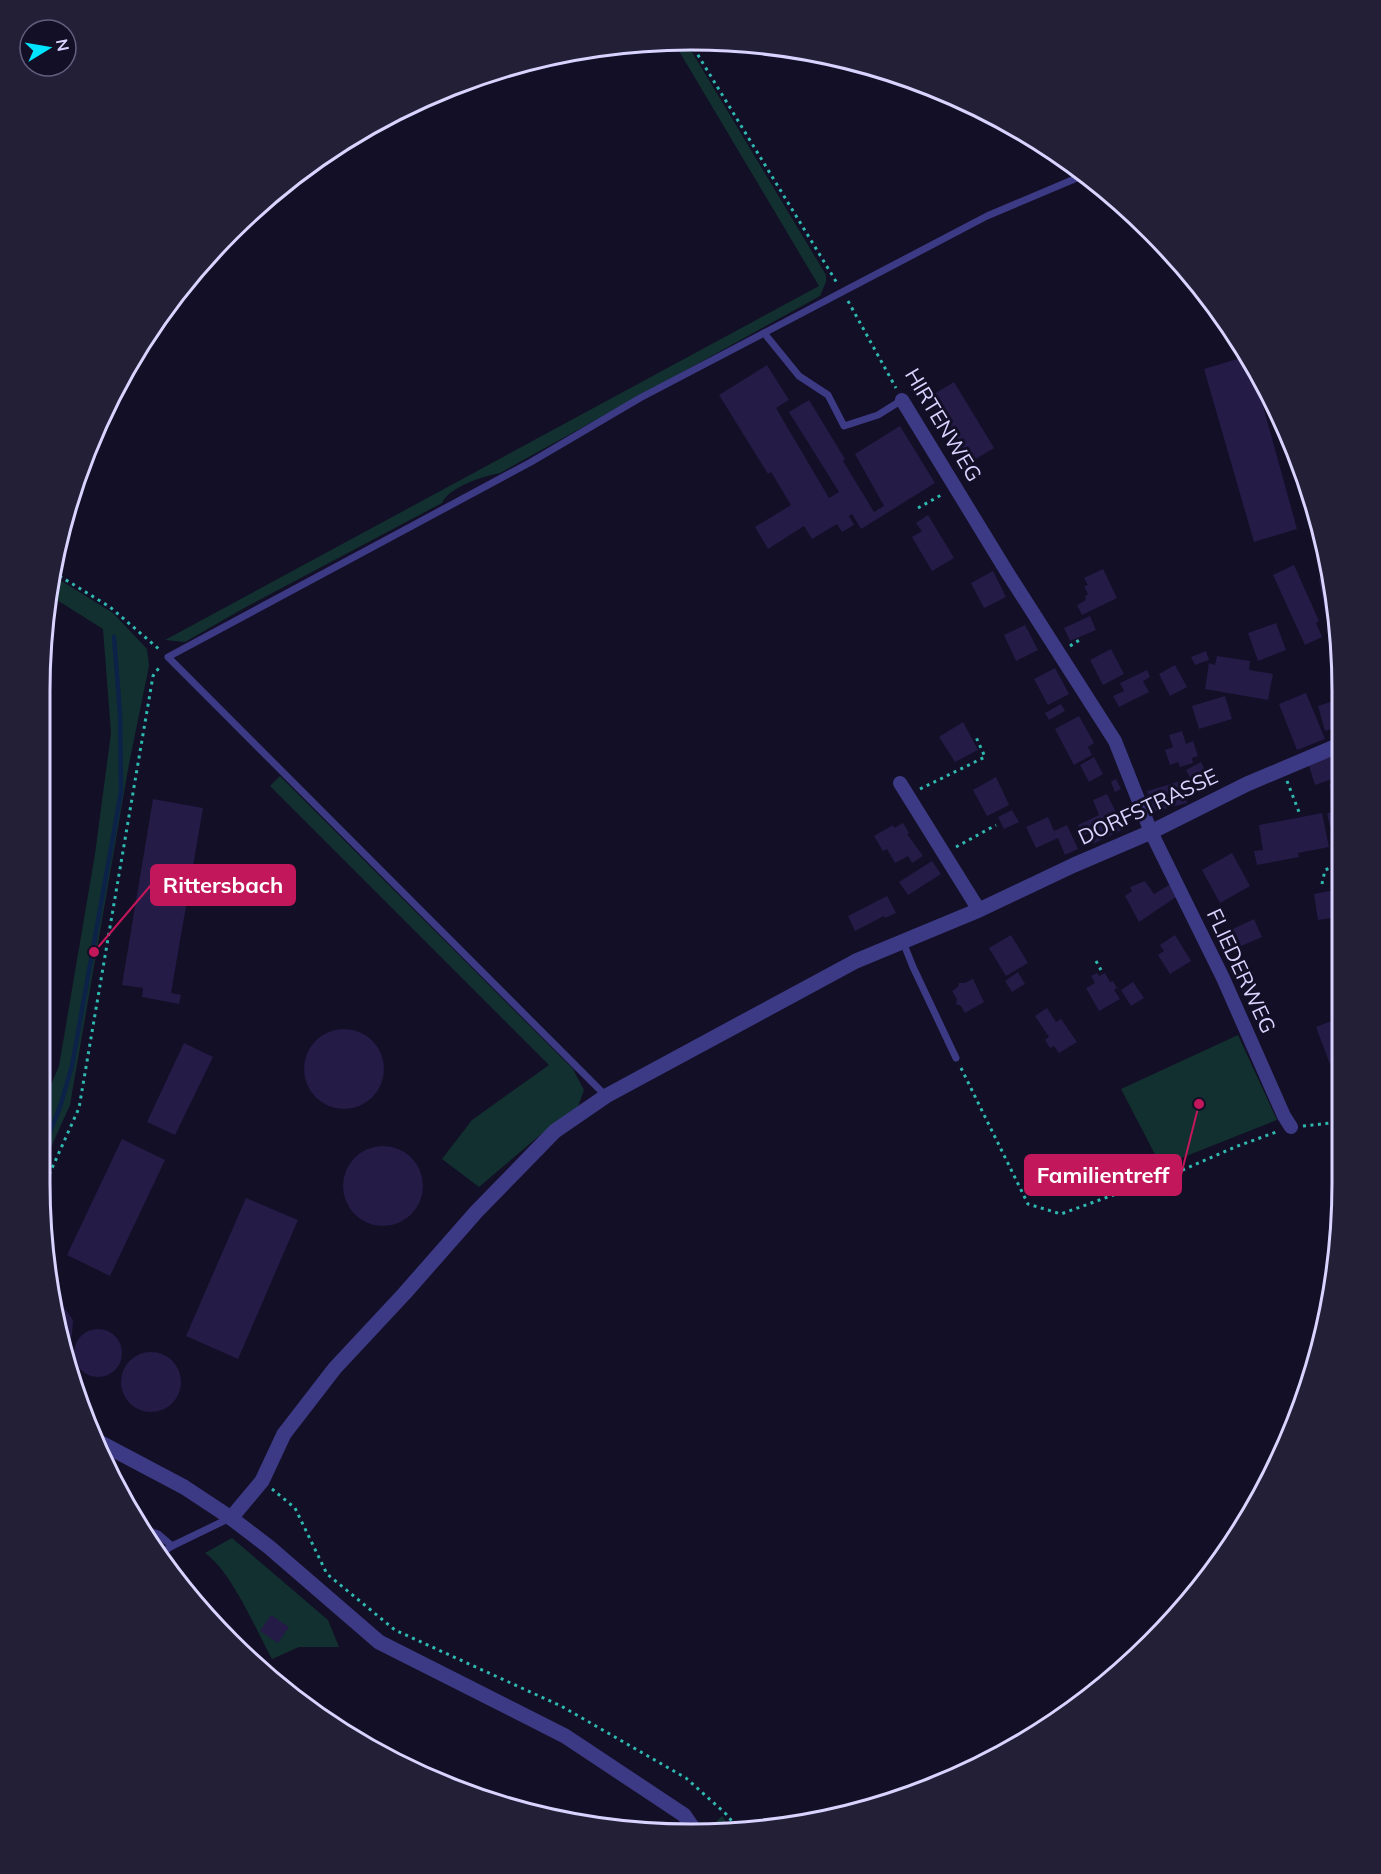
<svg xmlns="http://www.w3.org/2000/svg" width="1381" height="1874" font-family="Mulish,sans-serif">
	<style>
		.green { fill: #12302f }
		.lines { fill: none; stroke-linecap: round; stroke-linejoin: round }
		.stream { stroke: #0c2248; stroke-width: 4.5 }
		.building { fill: #241b47 }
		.path { stroke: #2fb8b0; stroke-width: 3; stroke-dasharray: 3 4.5; stroke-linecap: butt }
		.service { stroke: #3d3a85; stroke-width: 7 }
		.minor { stroke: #3d3a85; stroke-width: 14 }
		.tertiary { stroke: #3d3a85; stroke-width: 15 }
		.labels { text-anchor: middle; stroke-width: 6; stroke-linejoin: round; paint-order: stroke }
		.street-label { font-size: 21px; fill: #d9d4ff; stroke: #130f26 }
		.rim { fill: none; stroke: #d9d4ff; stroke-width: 3 }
		.leader { fill: none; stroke: #c2185b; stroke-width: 2 }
		.callout-dot { fill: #c2185b; stroke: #130f26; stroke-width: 2 }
		.callout { fill: #c2185b; stroke: #c2185b; stroke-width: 2 }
		.callout-label { font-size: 22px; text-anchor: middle; font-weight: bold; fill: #fff }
	</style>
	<rect width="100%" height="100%" fill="#130f26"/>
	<g class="green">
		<path d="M 673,41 L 686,42 L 826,275 L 826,282 L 820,296 L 500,473 C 484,476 449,487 442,503 L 246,607 L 185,642 L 165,640 L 819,286 Z"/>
		<polygon points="52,575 113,613 147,649 149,666 129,764 70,1105 39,1174 39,1113 59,1066 95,854 111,733 103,629 49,595"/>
		<polygon points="280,776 573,1069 584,1090 578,1107 539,1136 479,1187 442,1159 472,1120 549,1065 270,786"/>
		<polygon points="1238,1035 1277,1120 1161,1166 1121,1089"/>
		<path d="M 232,1538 L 328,1620 L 339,1647 L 299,1647 L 272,1659 C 256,1630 232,1572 205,1553 Z"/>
		<polygon points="722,1816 734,1833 718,1833 715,1823"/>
	</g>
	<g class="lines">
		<polyline class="stream" points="39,1159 60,1107 72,1066 121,792 120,713 114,637"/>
	</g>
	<g class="building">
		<polygon points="1244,357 1255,377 1297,529 1254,542 1204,369"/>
		<polygon points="767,365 789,400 776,408 829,498 839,492 789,412 809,400 845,459 843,461 874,512 884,506 855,454 900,426 935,483 861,529 852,514 849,516 854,525 842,532 837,524 812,539 804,526 768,549 755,527 791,505 771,472 768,474 719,395"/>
		<polygon points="954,382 994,448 969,463 929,397"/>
		<polygon points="1306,492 1316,528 1314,529 1301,493"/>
		<polygon points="928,515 954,558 932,571 912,537 922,531 916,523"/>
		<polygon points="1294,565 1319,621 1316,623 1322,637 1305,645 1273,575"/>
		<polygon points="1103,569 1117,598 1082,615 1077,605 1086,600 1085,596 1088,594 1084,586 1088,585 1084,578"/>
		<polygon points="993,571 1006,597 984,608 971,583"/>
		<polygon points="1329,578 1336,605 1337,625 1328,627 1319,579"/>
		<polygon points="1090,616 1096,630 1070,641 1064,628"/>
		<polygon points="1276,623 1286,650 1258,661 1248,633"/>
		<polygon points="1025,625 1038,650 1016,661 1004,635"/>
		<polygon points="1111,649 1124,674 1103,685 1090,660"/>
		<polygon points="1206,651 1209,660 1195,665 1191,657"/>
		<polygon points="1217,656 1250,661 1249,670 1273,674 1268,700 1205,689 1209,663 1215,665"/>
		<polygon points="1175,665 1187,687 1170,696 1159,674"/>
		<polygon points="1055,668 1069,694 1048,705 1034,679"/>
		<polygon points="1147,670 1150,677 1143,681 1149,692 1119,707 1113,696 1124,691 1120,683"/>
		<polygon points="1306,693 1325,739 1297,750 1279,704"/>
		<polygon points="1225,696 1232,719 1199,729 1192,706"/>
		<polygon points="1337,700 1337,727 1325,731 1318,706"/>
		<polygon points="1061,704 1065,711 1049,720 1045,713"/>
		<polygon points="1079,716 1094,743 1088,747 1092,755 1074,765 1055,729"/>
		<polygon points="963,722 978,750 955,762 939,737"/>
		<polygon points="1182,731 1186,744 1193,741 1198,756 1192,758 1193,763 1180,767 1178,762 1170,765 1165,750 1173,747 1169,735"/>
		<polygon points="1337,753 1338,777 1315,785 1308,763"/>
		<polygon points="1094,757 1103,774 1089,782 1080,765"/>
		<polygon points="1201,762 1210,781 1195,788 1186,770"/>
		<polygon points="996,777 1009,805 987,816 973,790"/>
		<polygon points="1116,779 1121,789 1115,792 1111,782"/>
		<polygon points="1181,781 1187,803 1153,812 1147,791"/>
		<polygon points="1338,782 1338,792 1332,794 1329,785"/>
		<polygon points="1107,794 1124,829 1093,844 1088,833 1083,836 1078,825 1099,815 1093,800"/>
		<polygon points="153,799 203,808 171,993 181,995 179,1004 142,997 143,988 122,985"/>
		<polygon points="1012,810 1019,822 1004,829 998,817"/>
		<polygon points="1338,811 1338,825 1330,827 1327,813"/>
		<polygon points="1322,813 1329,847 1298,853 1299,857 1257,865 1254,851 1263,850 1259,825"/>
		<polygon points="1048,817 1054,831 1067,825 1078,849 1065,855 1058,838 1036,848 1026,827"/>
		<polygon points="903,823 909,833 907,834 923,856 912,863 908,856 895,863 887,849 883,851 874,836 893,825 894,828"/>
		<polygon points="1232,853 1250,886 1220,903 1202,870"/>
		<polygon points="932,861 941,874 908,895 899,882"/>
		<polygon points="1145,881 1154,894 1169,885 1176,897 1139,922 1125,896 1132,891 1130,887"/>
		<polygon points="1335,890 1338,917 1318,920 1314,894"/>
		<polygon points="887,896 896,913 885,918 884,916 855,931 848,916"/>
		<polygon points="1254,919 1262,937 1225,953 1218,936"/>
		<polygon points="1011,935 1028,963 1006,976 989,948"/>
		<polygon points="1175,935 1191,961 1170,974 1158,955 1164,951 1160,945"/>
		<polygon points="1018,972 1025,984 1012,992 1005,981"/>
		<polygon points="1097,973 1099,976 1105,973 1110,982 1113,981 1117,988 1114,990 1120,999 1099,1011 1086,988 1095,983 1091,976"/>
		<polygon points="973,979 984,1002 965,1013 961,1006 956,1004 957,999 952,991 958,987 959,983 965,983"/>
		<polygon points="1133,982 1144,998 1131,1006 1121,990"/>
		<polygon points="1047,1008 1056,1022 1061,1019 1077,1042 1059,1053 1054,1046 1050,1048 1045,1040 1049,1037 1035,1016"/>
		<polygon points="1339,1018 1340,1088 1339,1088 1316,1027"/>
		<circle cx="344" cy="1069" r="40"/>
		<polygon points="184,1043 213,1057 175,1135 147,1122"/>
		<polygon points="122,1139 165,1160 110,1276 67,1255"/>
		<circle cx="383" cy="1186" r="40"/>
		<polygon points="246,1198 298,1220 238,1359 186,1336"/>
		<polygon points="55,1303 64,1307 73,1320 72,1335 68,1342 61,1348"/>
		<circle cx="98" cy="1353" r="24"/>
		<circle cx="151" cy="1382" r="30"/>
		<polygon points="271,1615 289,1627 278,1643 260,1631"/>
	</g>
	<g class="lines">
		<g class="path">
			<polyline points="690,42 837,283"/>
			<polyline points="848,301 896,388"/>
			<polyline points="918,508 943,494"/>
			<polyline points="53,572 110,607 160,650"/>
			<polyline points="1070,646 1081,639"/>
			<polyline points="1287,781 1299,812"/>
			<polyline points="920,789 985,757 976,737"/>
			<polyline points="956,847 996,825"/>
			<polyline points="1322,884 1325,870 1338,865"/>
			<polyline points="1096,961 1101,970"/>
			<polyline points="961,1068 1028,1204 1061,1214 1185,1169 1235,1147 1279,1131"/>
			<polyline points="1303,1126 1340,1122"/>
			<polyline points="40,1195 79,1108 153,676 161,665"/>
			<polyline points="272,1489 295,1508 327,1574 395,1630 561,1706 686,1778 726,1814 741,1832"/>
		</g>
		<g class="service">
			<polyline points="764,333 799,376 828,395 844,426 878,415 902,400"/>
			<polyline points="903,942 913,967 956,1058"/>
			<polyline points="606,1096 168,657 531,462 640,398 764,333 987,216 1084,175"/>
			<polyline points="141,1528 158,1534 172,1546"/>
			<polyline points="160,1554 172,1546 230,1518"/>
		</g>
		<g class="minor">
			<polyline points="902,400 1007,572 1115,741 1151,832 1223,978 1284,1116 1291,1127"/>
			<polyline points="900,783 979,910"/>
		</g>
		<g class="tertiary">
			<polyline points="99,1442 184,1487 231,1518 269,1547 379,1642 565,1736 684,1815 695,1831"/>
			<polyline points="231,1518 262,1481 284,1434 335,1368 404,1294 477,1211 555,1131 606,1096 856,961 979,910 1074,865 1151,832 1247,784 1337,746"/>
		</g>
	</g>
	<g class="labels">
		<g class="street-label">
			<text transform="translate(943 425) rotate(59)" y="7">HIRTENWEG</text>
			<text transform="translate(1148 807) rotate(-25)" y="7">DORFSTRASSE</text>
			<text transform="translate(1241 971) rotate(65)" y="7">FLIEDERWEG</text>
		</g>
	</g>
	<path d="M0 0H1381V1874H0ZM691 50H691A641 641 0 0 1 1332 691V1183A641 641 0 0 1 691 1824H691A641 641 0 0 1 50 1183V691A641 641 0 0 1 691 50Z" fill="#231f37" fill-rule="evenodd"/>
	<path class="rim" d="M691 50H691A641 641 0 0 1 1332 691V1183A641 641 0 0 1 691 1824H691A641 641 0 0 1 50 1183V691A641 641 0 0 1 691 50Z"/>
	<path class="leader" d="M94 952L151 885M1199 1104L1181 1175"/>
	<g class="callout-dot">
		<circle cx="94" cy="952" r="6"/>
		<circle cx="1199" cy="1104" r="6"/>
	</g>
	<g class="callout">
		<rect x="151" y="865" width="144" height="40" rx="6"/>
		<rect x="1025" y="1155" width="156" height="40" rx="6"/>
	</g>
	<g class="callout-label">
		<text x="223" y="893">Rittersbach</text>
		<text x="1103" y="1183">Familientreff</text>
	</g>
	<g transform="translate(48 48) rotate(79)"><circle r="28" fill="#130f26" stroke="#625e7d" stroke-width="1.5"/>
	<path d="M0-4.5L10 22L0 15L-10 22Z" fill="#00e5ff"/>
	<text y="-9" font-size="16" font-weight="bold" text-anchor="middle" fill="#d9d4ff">N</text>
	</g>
</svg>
